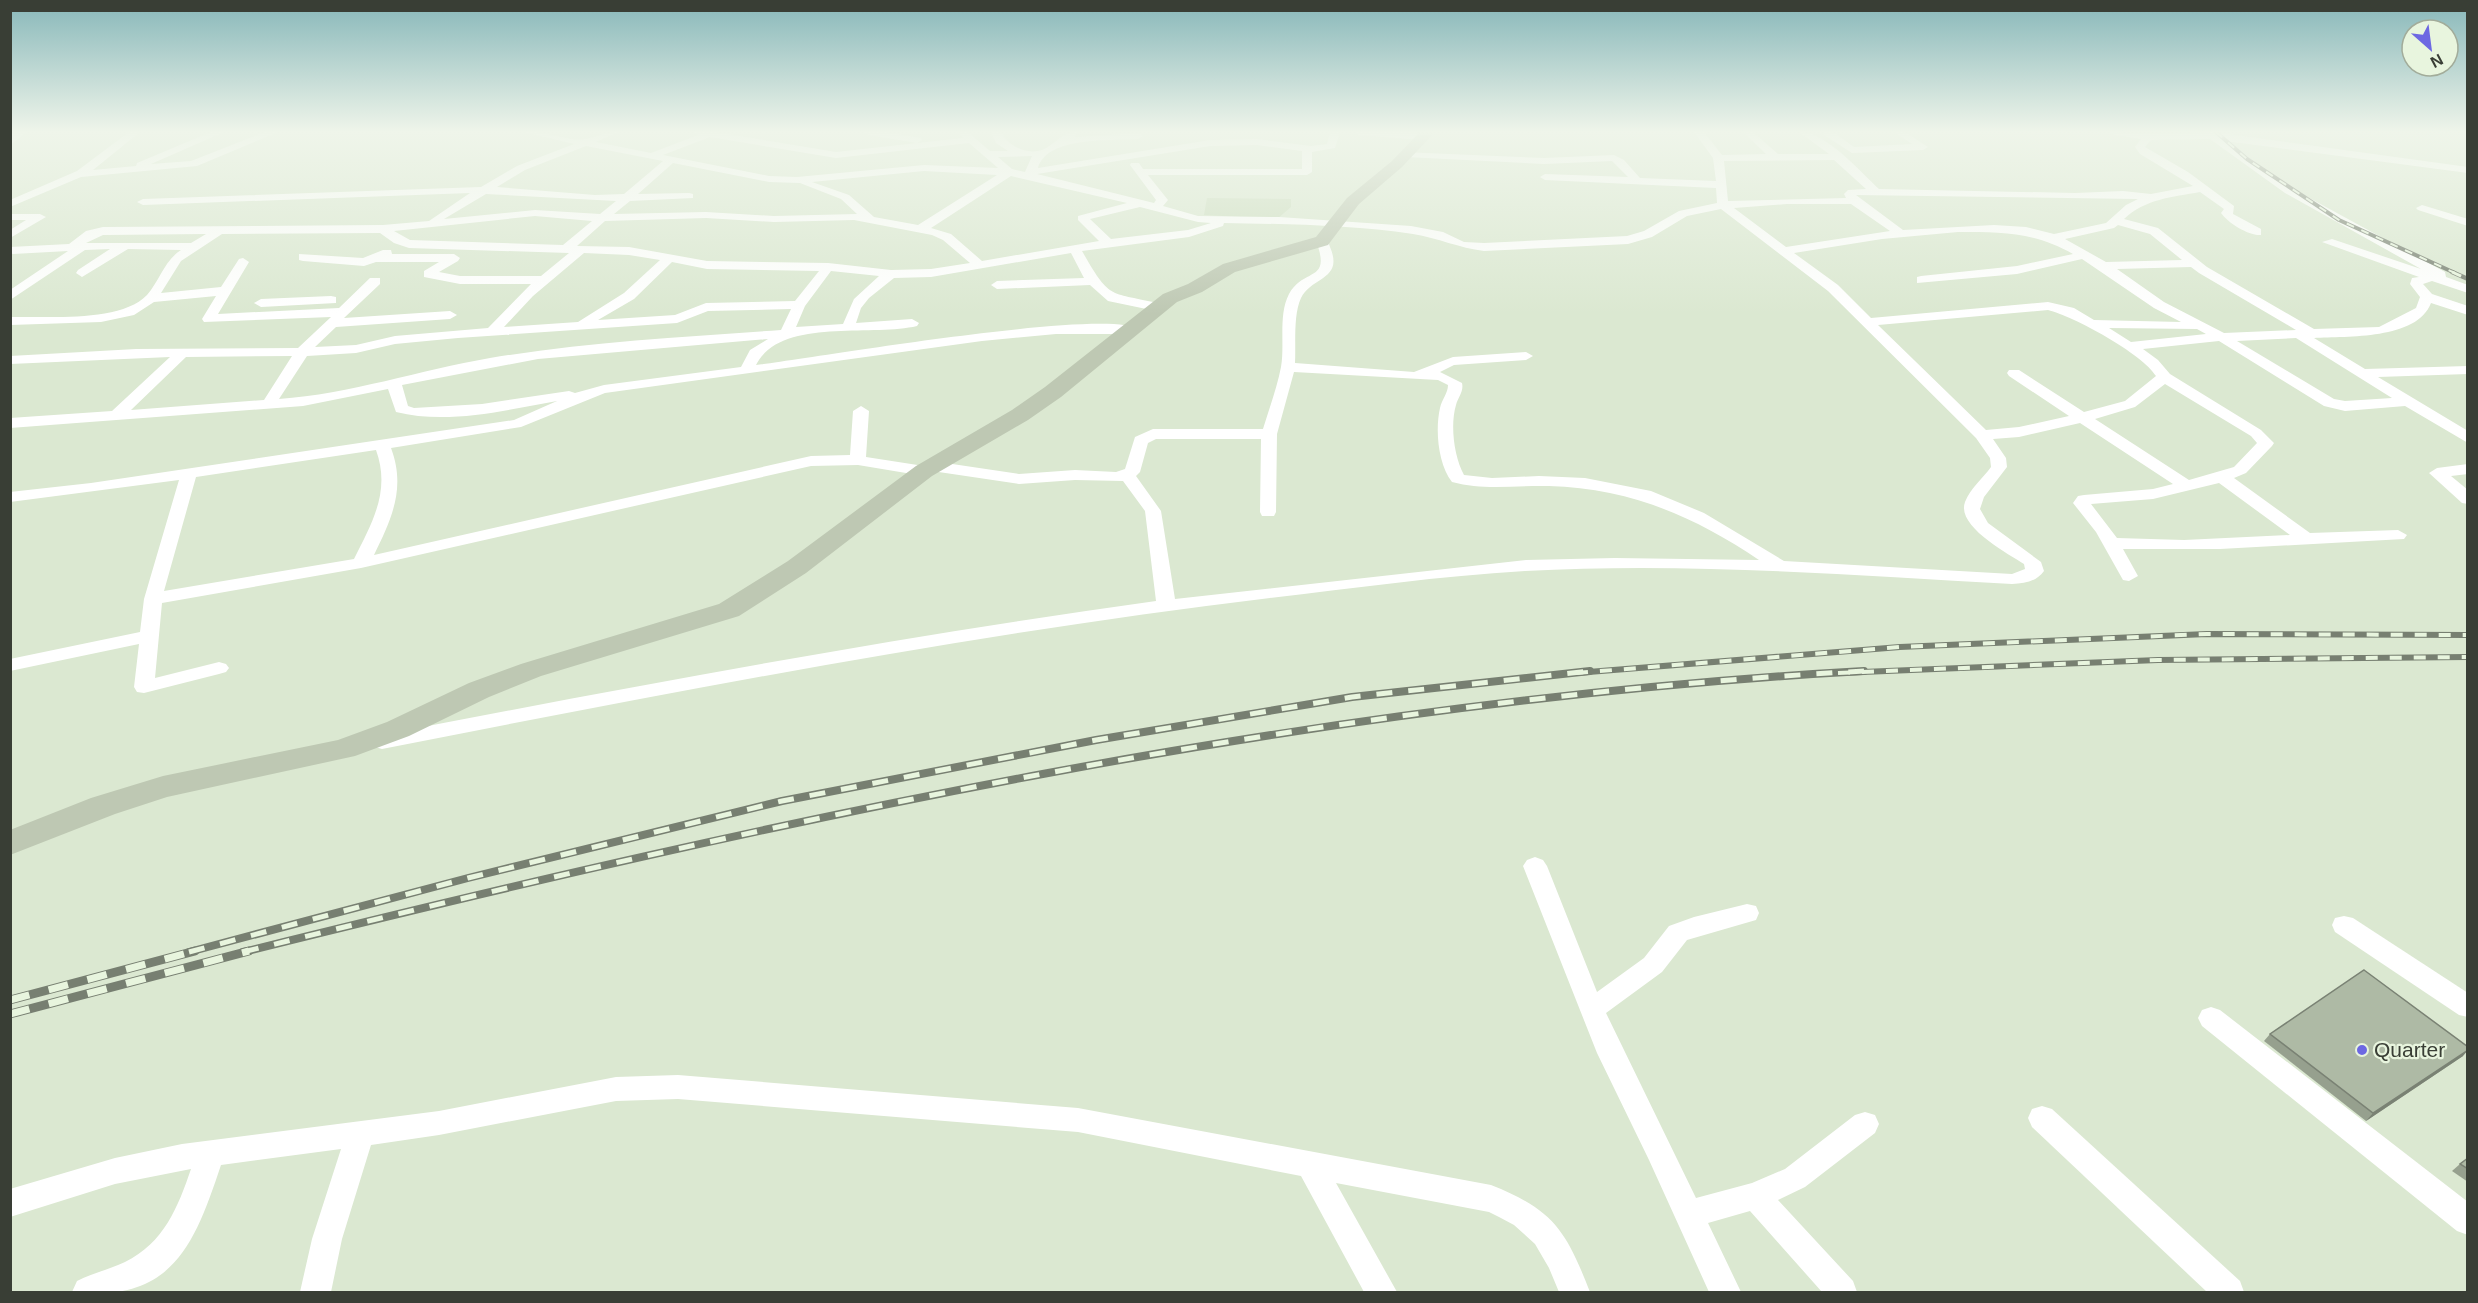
<svg xmlns="http://www.w3.org/2000/svg" width="2478" height="1303" font-family="Helvetica,sans-serif">
	<style>
		.built { fill: #ccddbf }
		.lines { fill: none; stroke-linecap: round; stroke-linejoin: round }
		.street { fill: #fff; fill-rule: evenodd }
		.secondary { fill: #bec8b3; fill-rule: evenodd }
		.rail-far4-casing { stroke: #777f71; stroke-width: 4 }
		.rail-far3-casing { stroke: #777f71; stroke-width: 4.5 }
		.rail-far2-casing { stroke: #777f71; stroke-width: 6 }
		.rail-far1-casing { stroke: #777f71; stroke-width: 8 }
		.rail-casing { stroke: #777f71; stroke-width: 9 }
		.rail-far4 { stroke: #e8f5de; stroke-width: 2; stroke-dasharray: 8; stroke-linecap: butt }
		.rail-far3 { stroke: #e8f5de; stroke-width: 3; stroke-dasharray: 10; stroke-linecap: butt }
		.rail-far2 { stroke: #e8f5de; stroke-width: 4; stroke-dasharray: 12; stroke-linecap: butt }
		.rail-far1 { stroke: #e8f5de; stroke-width: 5; stroke-dasharray: 16; stroke-linecap: butt }
		.rail { stroke: #e8f5de; stroke-width: 7; stroke-dasharray: 20; stroke-linecap: butt }
		.wall { fill: #96a08e }
		.shaded-wall { fill: #7a8274 }
		.building { fill: #aebaa5; stroke: #7a8274; stroke-width: 1.5 }
		.poi-dot { fill: #6d68e2; stroke: #e8f5de; stroke-width: 2 }
		.labels { text-anchor: middle; stroke-width: 4.5; stroke-linejoin: round; paint-order: stroke }
		.near-poi-label { font-size: 21px; fill: #393e35; stroke: #e8f5de; text-anchor: start }
	</style>
	<rect width="100%" height="100%" fill="#dbe8d1"/>
	<polygon class="built" points="1207,198 1291,199 1291,207 1277,219 1204,215"/>
	<g class="lines">
		<g class="street">
			<polygon points="16,132 27,132 10,145 10,136"/>
			<polygon points="129,132 140,132 93,170 136,166 137,163 211,132 224,132 151,164 191,161 265,132 278,132 197,166 81,177 10,207 10,200 77,171"/>
			<path d="M 524,132 C 543,130 570,142 585,139 C 597,137 605,132 618,132 L 596,142 L 651,153 L 698,135 L 693,132 L 716,132 L 836,152 L 917,143 L 869,135 L 864,132 L 885,132 L 921,138 L 922,140 L 917,143 L 963,138 L 957,132 L 968,132 L 990,151 L 1008,151 L 996,143 L 991,132 L 1001,132 C 1008,146 1026,155 1042,150 C 1055,145 1062,131 1077,132 L 1075,137 L 1138,133 L 1143,136 L 1138,139 C 1111,141 1047,136 1038,168 L 1210,140 L 1257,139 L 1311,146 L 1327,144 L 1330,132 L 1340,132 L 1335,148 L 1312,152 L 1312,172 L 1307,175 L 1148,175 L 1168,200 L 1163,206 L 1198,216 L 1279,217 L 1411,226 L 1443,232 L 1464,242 L 1484,243 L 1627,236 L 1644,231 L 1679,211 L 1717,203 L 1716,188 L 1545,180 L 1540,177 L 1545,174 L 1628,177 L 1612,161 L 1544,164 L 1406,157 L 1401,154 L 1402,152 L 1544,158 L 1614,155 L 1624,160 L 1640,178 L 1716,181 L 1713,158 L 1694,132 L 1704,132 L 1722,155 L 1766,154 L 1743,132 L 1753,132 L 1778,154 L 1829,154 L 1799,132 C 1824,130 1861,172 1879,189 L 2075,193 L 2123,191 L 2151,194 L 2193,186 L 2140,154 L 2135,147 L 2141,139 L 2115,135 L 2110,132 L 2148,134 L 2214,132 L 2468,167 L 2468,173 L 2225,141 L 2293,189 L 2445,272 L 2446,277 L 2468,285 L 2468,293 L 2432,281 L 2423,284 L 2432,294 L 2468,306 L 2468,315 L 2431,303 C 2417,340 2347,336 2314,338 L 2365,369 L 2468,366 L 2468,374 L 2378,377 L 2468,431 L 2468,443 L 2405,406 L 2345,411 L 2324,406 L 2219,341 L 2143,349 L 2158,360 L 2170,374 L 2261,430 L 2274,443 L 2272,446 L 2246,473 L 2234,478 L 2310,533 L 2398,530 L 2407,535 L 2404,539 L 2220,549 L 2123,549 L 2138,576 L 2129,581 L 2123,580 L 2096,532 L 2073,503 L 2078,496 L 2084,495 L 2153,489 L 2173,484 L 2080,423 L 2019,437 L 1993,439 L 2006,458 L 2007,467 L 1984,497 L 1980,509 L 1988,523 L 2041,562 L 2044,571 C 2036,582 2025,583 2012,584 C 1850,575 1687,562 1525,571 C 1440,576 1355,588 1270,598 C 971,634 677,691 382,749 L 375,747 L 371,742 L 375,737 L 382,735 C 639,685 897,637 1156,601 L 1145,511 L 1123,481 L 1075,480 L 1019,484 L 932,471 L 924,476 L 858,465 L 811,466 L 361,568 L 162,603 L 155,678 L 219,662 L 226,664 L 229,668 L 226,672 L 219,674 L 144,693 L 137,692 L 134,687 L 139,644 L 10,671 L 10,659 L 140,632 L 144,599 L 179,480 L 10,502 L 10,492 L 91,483 L 514,420 L 557,401 C 505,410 448,425 396,412 L 388,389 L 303,406 L 10,428 L 10,418 L 112,411 L 170,357 L 10,364 L 10,356 L 136,349 L 298,348 L 331,317 L 204,322 L 202,319 L 216,296 L 154,302 L 134,315 L 101,322 L 10,325 L 10,317 C 47,316 120,323 147,295 C 160,280 164,261 181,250 L 128,249 L 82,277 L 76,273 L 78,270 L 110,249 L 85,250 L 10,300 L 10,290 L 68,251 L 13,254 L 10,253 L 10,247 L 69,244 L 86,231 L 103,227 L 383,225 L 429,221 L 470,193 L 143,205 L 137,202 L 143,199 L 481,187 L 517,166 L 574,144 ZM 710,137 L 836,158 L 969,143 L 998,168 L 924,165 L 797,177 L 769,176 L 663,155 ZM 2210,139 L 2285,193 L 2421,269 L 2332,239 L 2322,242 L 2419,277 L 2412,278 L 2410,284 L 2420,297 L 2416,308 L 2379,327 L 2314,329 L 2207,267 L 2158,228 L 2124,219 C 2145,199 2172,197 2200,192 L 2224,209 L 2221,213 C 2228,223 2249,236 2261,235 L 2261,229 L 2233,214 L 2234,206 L 2188,172 L 2145,147 L 2151,140 ZM 1257,145 L 1302,151 L 1302,169 L 1143,169 L 1139,163 L 1131,163 L 1130,165 L 1156,200 L 1154,203 L 1037,174 L 1210,146 ZM 586,146 L 663,161 L 624,194 L 595,195 L 497,187 L 525,170 ZM 1032,156 L 1025,172 L 1012,169 L 998,157 ZM 1834,160 L 1866,189 L 1848,190 L 1844,194 L 1846,198 L 1728,201 L 1724,161 ZM 673,163 L 769,182 L 800,183 L 841,199 L 857,214 L 774,216 L 706,212 L 614,214 L 630,201 L 693,198 L 693,194 L 689,193 L 638,194 ZM 924,171 L 997,175 L 918,225 L 874,217 L 849,195 L 812,182 ZM 1011,176 L 1127,203 L 1078,216 L 1078,220 L 1099,241 L 982,261 L 951,234 L 931,228 ZM 486,194 L 616,201 L 600,214 L 535,210 L 444,219 ZM 1856,195 L 2138,199 L 2126,205 L 2106,223 L 2054,234 L 2026,227 L 1994,225 L 1903,230 ZM 1787,204 L 1851,204 L 1890,231 L 1786,247 L 1734,208 ZM 1140,207 L 1198,222 L 1211,223 L 1188,230 L 1111,239 L 1090,219 ZM 1721,209 L 1828,291 L 1976,438 L 1990,458 L 1991,467 C 1983,478 1970,489 1965,502 C 1956,526 2007,553 2024,564 L 2025,569 L 2012,574 L 1784,561 L 1704,513 L 1651,491 L 1585,478 L 1539,476 L 1492,478 L 1464,475 C 1454,457 1450,425 1456,405 C 1458,397 1464,392 1462,383 L 1440,372 L 1454,365 L 1526,360 L 1533,356 L 1526,352 L 1453,357 L 1414,372 L 1295,363 C 1296,344 1293,315 1301,298 C 1312,276 1344,280 1330,247 C 1328,242 1328,239 1322,237 L 1316,241 C 1332,283 1304,267 1289,294 C 1278,315 1285,345 1281,367 C 1277,388 1269,409 1263,429 L 1153,429 L 1135,437 L 1125,469 L 1116,472 L 1075,470 L 1019,474 L 932,461 L 924,466 L 866,457 L 869,411 L 861,406 L 853,411 L 850,455 L 811,456 L 374,555 C 392,518 406,488 391,448 L 521,427 L 605,393 L 982,341 L 1056,334 L 1131,334 L 1138,330 C 1115,306 806,359 756,365 C 780,317 872,337 917,326 L 919,323 L 912,319 L 856,323 L 861,308 L 869,298 L 894,278 L 931,277 L 1071,253 L 1084,278 L 997,281 L 991,285 L 997,289 L 1090,285 L 1108,301 L 1156,311 L 1163,307 L 1161,304 C 1109,291 1111,302 1082,251 L 1189,237 L 1223,226 L 1224,223 C 1286,224 1351,225 1413,234 C 1438,238 1459,248 1484,251 L 1628,244 L 1652,237 L 1687,216 ZM 535,216 L 592,221 L 563,245 L 410,240 L 394,231 ZM 706,218 L 774,222 L 854,220 L 932,235 L 943,240 L 970,263 L 931,269 L 891,270 L 828,263 L 707,261 L 629,247 L 577,246 L 605,221 ZM 2118,225 L 2150,234 L 2182,260 L 2106,262 L 2065,239 L 2114,228 ZM 1958,232 C 2002,232 2034,232 2073,254 L 2017,266 L 1921,276 L 1917,277 L 1917,283 L 2017,274 L 2082,259 L 2154,308 L 2181,322 L 2094,320 L 2074,308 L 2048,302 L 1871,318 L 1838,285 L 1794,253 L 1882,239 ZM 380,233 L 394,243 L 409,248 L 569,253 L 541,276 L 460,276 L 439,272 L 458,261 L 460,258 L 454,254 L 392,254 L 391,250 L 383,250 L 363,258 L 299,254 L 299,260 L 303,261 L 364,266 L 376,262 L 439,262 L 424,271 L 424,277 L 460,284 L 531,284 L 488,328 L 395,336 L 356,345 L 315,347 L 336,327 L 450,319 L 457,315 L 450,311 L 344,318 L 380,284 L 380,278 L 370,278 L 339,308 L 218,314 L 249,262 L 243,258 L 239,259 L 221,287 L 161,293 L 181,261 L 222,234 ZM 206,234 L 191,243 L 86,243 L 103,235 ZM 584,253 L 629,255 L 660,260 L 624,293 L 578,322 L 504,327 L 533,296 ZM 672,262 L 707,269 L 819,271 L 795,301 L 706,303 L 675,315 L 598,320 L 634,299 ZM 2191,267 L 2199,273 L 2296,330 L 2224,333 L 2164,302 L 2117,269 ZM 831,271 L 879,276 L 854,299 L 843,324 L 796,327 L 805,306 ZM 791,309 L 781,330 C 684,337 586,342 490,358 C 420,370 350,394 279,399 L 307,356 L 356,353 L 395,344 L 458,338 L 677,323 L 708,311 ZM 2048,310 C 2073,316 2143,354 2156,376 L 2125,401 L 2084,412 L 2019,370 L 2009,370 L 2007,373 L 2009,376 L 2069,416 L 2019,427 L 1986,430 L 1878,325 ZM 2109,328 L 2197,329 L 2206,334 L 2131,342 ZM 2296,338 L 2392,398 L 2345,401 L 2334,399 L 2237,341 ZM 768,339 L 750,350 L 741,367 L 604,385 L 575,393 L 569,391 L 482,404 L 414,408 L 408,406 L 402,385 L 538,359 ZM 292,356 L 264,400 L 131,410 L 186,357 ZM 1294,372 L 1438,380 L 1448,385 C 1448,393 1442,399 1440,408 C 1435,430 1438,464 1452,482 C 1485,491 1516,485 1549,486 C 1628,488 1694,516 1759,560 L 1615,558 L 1526,560 L 1175,599 L 1161,511 L 1136,476 L 1140,472 L 1148,443 L 1156,439 L 1261,439 L 1260,512 L 1262,516 L 1274,516 L 1276,512 L 1277,434 ZM 2165,384 L 2251,436 L 2257,443 L 2234,467 L 2189,480 L 2095,419 L 2135,407 ZM 376,450 C 391,491 372,523 354,559 L 164,591 L 196,477 ZM 2219,483 L 2290,535 L 2184,540 L 2117,538 L 2091,504 L 2153,499 Z"/>
			<path d="M 1354,132 C 1370,131 1415,128 1427,137 L 1422,140 L 1359,135 Z"/>
			<polygon points="1824,132 1833,132 1854,147 1912,144 1894,132 1905,132 1928,147 1923,150 1852,153 1824,135"/>
			<polygon points="2422,205 2468,219 2468,226 2418,210 2416,208"/>
			<polygon points="10,214 40,214 46,217 10,238 10,230 26,220 10,220"/>
			<polygon points="331,296 336,297 336,303 261,307 254,303 261,299"/>
			<polygon points="2468,464 2468,474 2451,476 2468,490 2468,504 2462,503 2429,473 2437,468"/>
			<polygon points="1535,857 1543,860 1547,866 1597,992 1644,958 1669,926 1694,917 1747,904 1756,906 1759,913 1756,920 1687,940 1662,972 1606,1013 1696,1198 1752,1183 1785,1169 1855,1115 1865,1112 1875,1115 1879,1124 1875,1133 1805,1187 1778,1200 1853,1281 1857,1292 1822,1292 1750,1211 1708,1223 1741,1292 1709,1292 1649,1160 1597,1053 1523,866 1527,860"/>
			<polygon points="2344,916 2353,918 2468,993 2468,1017 2459,1015 2335,932 2332,925 2335,918"/>
			<polygon points="2211,1007 2220,1010 2468,1202 2468,1235 2457,1231 2202,1026 2198,1018 2202,1010"/>
			<path d="M 678,1075 L 1078,1108 L 1491,1185 C 1554,1210 1566,1231 1590,1292 L 1559,1292 L 1549,1268 L 1535,1244 L 1514,1225 L 1499,1217 L 1489,1212 L 1336,1183 L 1397,1292 L 1364,1292 L 1301,1176 L 1078,1132 L 678,1099 L 616,1101 L 439,1135 L 371,1145 L 342,1239 L 331,1292 L 300,1292 L 312,1239 L 341,1149 L 221,1165 C 194,1246 172,1303 72,1292 L 77,1281 C 93,1273 110,1269 125,1262 C 164,1243 178,1207 191,1169 L 115,1184 L 10,1217 L 10,1189 L 115,1158 L 182,1144 L 439,1111 L 616,1077 Z"/>
			<polygon points="2042,1106 2052,1109 2240,1281 2244,1292 2207,1292 2032,1127 2028,1118 2032,1109"/>
		</g>
		<polygon class="secondary" points="1420,132 1435,132 1402,167 1359,204 1328,245 1235,272 1202,292 1177,302 1061,397 1028,420 932,476 806,573 739,616 541,676 489,697 409,736 355,756 167,797 115,814 10,855 10,830 91,798 163,776 338,740 387,722 469,683 521,664 719,604 788,561 916,466 1012,410 1045,387 1163,294 1188,284 1223,264 1316,237 1347,198 1392,161"/>
		<g class="rail-far4-casing">
			<polyline id="rail-far4" points="2216,132 2247,159 2339,220 2455,273"/>
		</g>
		<g class="rail-far3-casing">
			<polyline id="rail-far3" points="2452,272 2468,279"/>
		</g>
		<g class="rail-far2-casing">
			<g id="rail-far2">
				<polyline points="1576,673 1900,647 2207,634 2468,635"/>
				<polyline points="1838,673 2158,660 2468,657"/>
			</g>
		</g>
		<g class="rail-far1-casing">
			<g id="rail-far1">
				<polyline points="189,952 468,878 782,801 1096,740 1352,697 1590,671"/>
				<path d="M 243,952 C 774,820 1315,701 1864,671"/>
			</g>
		</g>
		<g class="rail-casing">
			<g id="rail">
				<polyline points="10,1000 195,951"/>
				<polyline points="10,1014 249,951"/>
			</g>
		</g>
		<use href="#rail-far4" class="rail-far4"/>
		<use href="#rail-far3" class="rail-far3"/>
		<use href="#rail-far2" class="rail-far2"/>
		<use href="#rail-far1" class="rail-far1"/>
		<use href="#rail" class="rail"/>
	</g>
	<g class="wall">
		<polygon points="2270,1034 2463,1056 2366,1121 2264,1041"/>
		<polygon points="2468,1158 2468,1182 2452,1171 2460,1164"/>
	</g>
	<polygon class="shaded-wall" points="2468,1050 2463,1056 2366,1121 2373,1113"/>
	<g class="building">
		<polygon points="2364,970 2468,1047 2468,1050 2373,1113 2270,1034"/>
		<polygon points="2468,1158 2468,1169 2460,1164"/>
	</g>
	<linearGradient id="sky" x2="0" y2="1"><stop stop-color="#87b7b9"/><stop offset="0.42" stop-color="#eff5ea"/><stop offset="1" stop-color="#eff5ea" stop-opacity="0"/></linearGradient>
	<rect width="2478" height="314" fill="url(#sky)"/>
	<circle class="poi-dot" cx="2362" cy="1050" r="6"/>
	<g class="labels">
		<g class="near-poi-label">
			<text x="2374" y="1057">Quarter</text>
		</g>
	</g>
	<rect width="2478" height="1303" fill="none" stroke="#393e35" stroke-width="24"/>
	<g transform="translate(2430 48) rotate(152)"><circle r="28" fill="#e8f5de" stroke="#a2ac9a" stroke-width="1.5"/>
	<path d="M0-4.5L10 22L0 15L-10 22Z" fill="#6d68e2"/>
	<text y="-9" font-size="16" font-weight="bold" text-anchor="middle" fill="#393e35">N</text>
	</g>
</svg>
